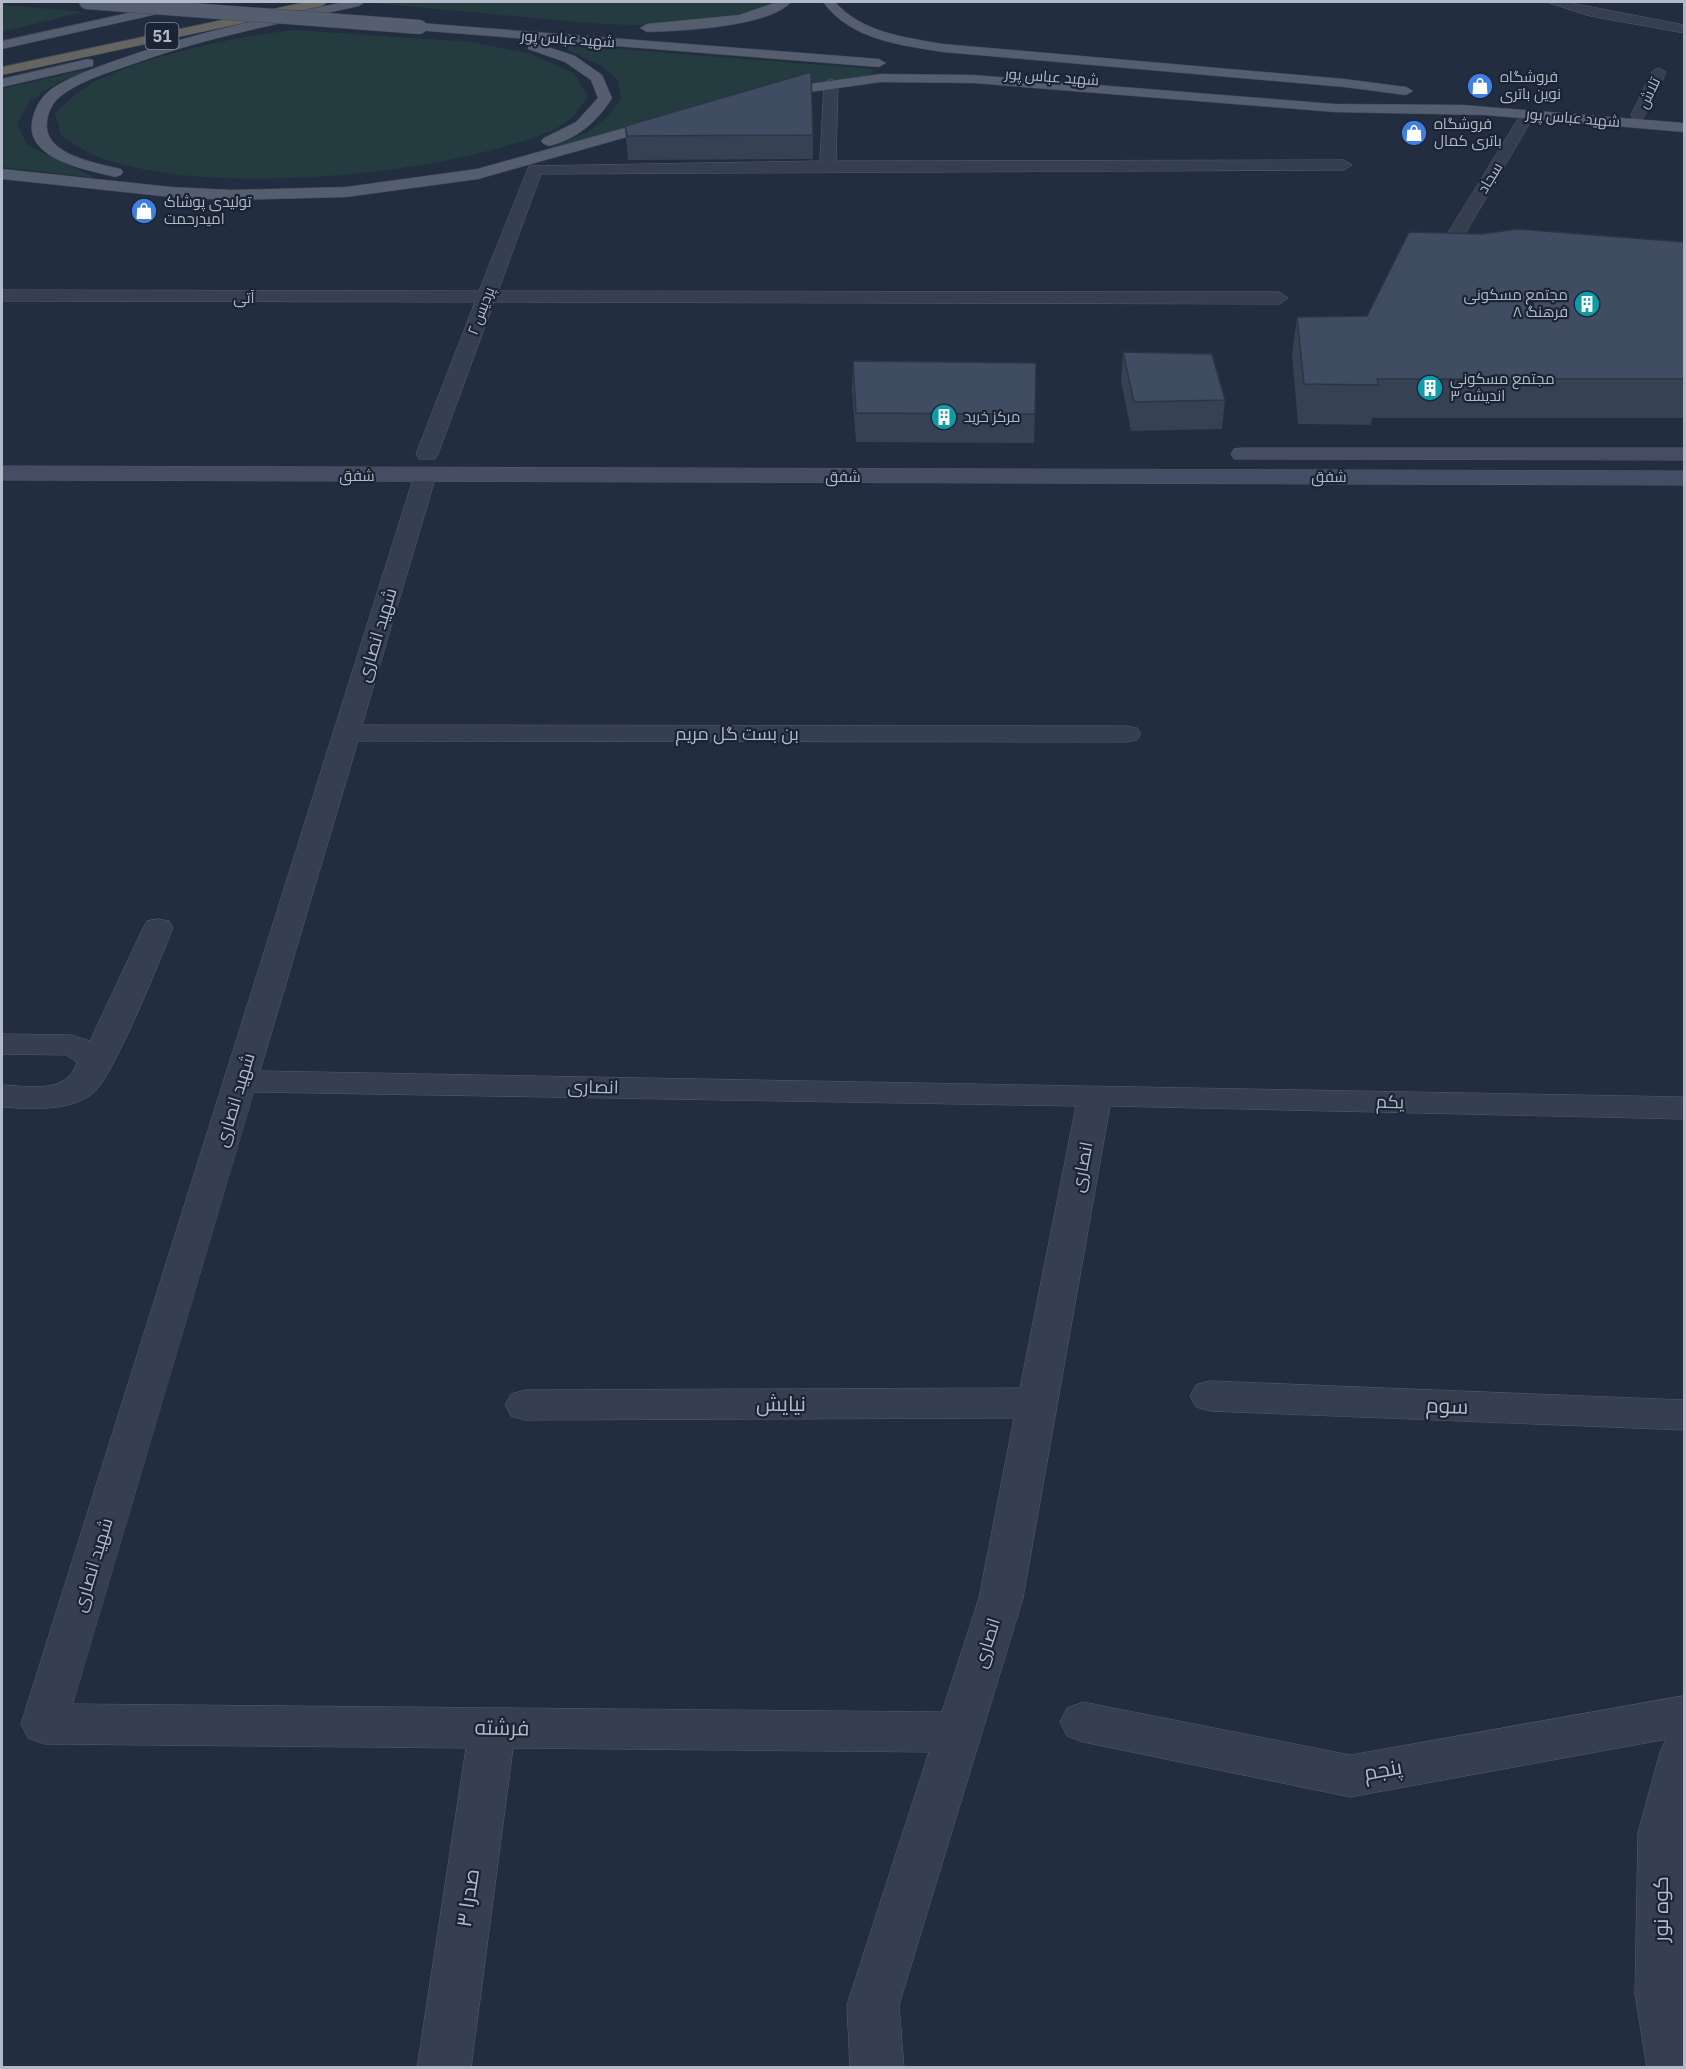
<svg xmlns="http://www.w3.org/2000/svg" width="1686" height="2069" font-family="'IBM Plex Sans',Cairo,sans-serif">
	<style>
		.green { fill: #243b40 }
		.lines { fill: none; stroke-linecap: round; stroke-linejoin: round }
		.minor-casing { stroke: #545d6d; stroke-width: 1 }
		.tertiary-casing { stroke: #545d6d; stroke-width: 1 }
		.secondary-casing { stroke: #545d6d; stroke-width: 1 }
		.primary-casing { stroke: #3f4858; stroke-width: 1 }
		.trunk-casing { stroke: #414a5a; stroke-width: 1 }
		.minor { fill: #363f4f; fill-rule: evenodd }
		.tertiary { fill: #363f4f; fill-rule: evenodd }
		.secondary { fill: #444d63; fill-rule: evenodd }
		.primary { fill: #545e6f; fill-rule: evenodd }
		.trunk { fill: #656460; fill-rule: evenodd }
		.primary-bridge-casing { stroke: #3f4858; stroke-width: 15; stroke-linecap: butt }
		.primary-bridge { stroke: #545e6f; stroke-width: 14 }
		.wall { fill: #374154 }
		.building { fill: #404c62; stroke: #2d3545; stroke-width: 1.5 }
		.labels { text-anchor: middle; stroke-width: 4.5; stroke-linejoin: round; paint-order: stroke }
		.far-street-label { font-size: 15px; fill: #b2baca; stroke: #1b2434 }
		.far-poi-label { font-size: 15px; fill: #b2baca; stroke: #1b2434; text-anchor: start }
		.shield { fill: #1b2434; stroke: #858d9d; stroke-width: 1.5 }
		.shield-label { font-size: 16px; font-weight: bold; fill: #b2baca }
		.street-label { font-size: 18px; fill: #b2baca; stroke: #1b2434 }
		.near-street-label { font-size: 21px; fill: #b2baca; stroke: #1b2434 }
	</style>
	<rect width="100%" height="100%" fill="#222d3f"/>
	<g class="green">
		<path d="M 382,2 L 778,2 C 709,37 598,24 522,17 C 472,12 422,8 372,3 Z"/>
		<polygon points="2,4 7,5 83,12 2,32"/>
		<path d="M 295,30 L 471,42 L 531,54 L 574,73 L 588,96 C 582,104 576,115 568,121 C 547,137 516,143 491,150 C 390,178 186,196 89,153 C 80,148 71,142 61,136 L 55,113 C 64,105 73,95 83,89 C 127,59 241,35 295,30 Z"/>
		<path d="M 555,44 L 873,69 L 872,76 L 759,91 L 531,154 C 568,140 601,134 621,98 L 617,79 L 600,65 Z"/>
		<polygon points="93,68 59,82 30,101 17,124 27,145 96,178 2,167 2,89"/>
	</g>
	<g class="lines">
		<g class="minor-casing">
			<g id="minor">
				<polygon points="1547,2 1566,2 1684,25 1684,33 1590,16"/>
				<polygon points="1659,68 1666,72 1645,115 1643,118 1633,118 1631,115 1652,72"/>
				<polygon points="831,79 838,83 836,161 1344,160 1352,165 1344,170 541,174 498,291 1279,292 1288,298 1279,304 494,302 438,454 435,459 419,459 416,454 475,302 2,301 2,290 479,291 529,166 820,161 824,83"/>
				<polygon points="1528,110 1535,114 1461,241 1452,246 1446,245 1443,241 1521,114"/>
				<path d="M 425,469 L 433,471 L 436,476 L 362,725 L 1127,726 L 1137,728 L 1141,734 L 1137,740 L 1127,742 L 358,741 L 260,1071 L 1684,1097 L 1684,1119 L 1110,1106 L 1023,1598 L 899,2005 L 904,2068 L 850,2068 L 847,2005 L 929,1752 L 513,1748 L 471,2068 L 417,2068 L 466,1748 L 44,1744 L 28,1738 L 21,1724 L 414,476 L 417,471 ZM 254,1092 L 1076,1106 L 1020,1388 L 525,1390 L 511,1394 L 505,1405 L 511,1416 L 525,1420 L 1014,1418 L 979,1598 L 942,1712 L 73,1704 Z"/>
				<path d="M 158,919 L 169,921 L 173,928 C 160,959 113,1079 92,1094 C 68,1112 30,1109 2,1107 L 2,1085 C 29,1086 67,1095 77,1062 L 66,1055 L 2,1054 L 2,1034 L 71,1035 L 90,1041 L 143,928 L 147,921 Z"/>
				<polygon points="1210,1381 1684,1400 1684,1430 1210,1411 1196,1407 1190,1396 1196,1385"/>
				<polygon points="1684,1696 1684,1736 1350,1797 1083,1742 1067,1736 1060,1722 1067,1708 1083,1702 1350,1755"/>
			</g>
		</g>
		<g class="tertiary-casing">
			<polygon id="tertiary" points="1684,1731 1684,2068 1647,2068 1635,1994 1638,1833 1660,1752 1667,1737"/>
		</g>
		<g class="secondary-casing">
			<g id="secondary">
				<polygon points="1242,448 1684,448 1684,460 1234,459 1231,454 1234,449"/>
				<polygon points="2,466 1684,471 1684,485 2,480"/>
			</g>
		</g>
		<g class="primary-casing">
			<g id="primary">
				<polygon points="178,2 199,2 193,6 2,49 2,41"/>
				<path d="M 344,2 L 365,2 L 359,6 C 283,23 206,37 133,64 C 110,72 85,79 65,93 C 54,100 48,110 47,122 C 43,155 97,163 121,169 L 123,172 L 121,175 L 115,177 C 88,170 26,160 32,122 C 34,108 42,94 56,86 C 76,74 100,66 123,58 C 195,32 269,18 344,2 Z"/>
				<path d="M 777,2 L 791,2 C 769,27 681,31 647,32 L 640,28 L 647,24 L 739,15 Z"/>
				<path d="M 823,2 L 835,2 C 863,33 904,37 943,44 L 1344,79 L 1406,87 L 1413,91 L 1406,95 L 1344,87 L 943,52 C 900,45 851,40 823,2 Z"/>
				<polygon points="420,23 879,59 886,63 879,67 415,30 413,27"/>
				<path d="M 533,42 L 575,56 L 602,75 L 612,98 C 597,122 577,139 549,146 L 544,144 L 541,141 L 544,138 L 576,122 L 598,98 L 591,80 L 565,62 L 528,49 L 528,43 Z"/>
				<polygon points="88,59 93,60 93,66 2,87 2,79"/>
				<polygon points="881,74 973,75 1334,104 1463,105 1684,123 1684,132 1485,115 1334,112 973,83 881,82 767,98 760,94 767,90"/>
				<polygon points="668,116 673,118 676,121 673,124 478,179 346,197 231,200 171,197 2,179 2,169 171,187 231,190 346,187 477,169"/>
			</g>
		</g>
		<g class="trunk-casing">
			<polygon id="trunk" points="306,2 328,2 322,6 2,75 2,67"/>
		</g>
		<use href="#minor" class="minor"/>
		<use href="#tertiary" class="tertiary"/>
		<use href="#secondary" class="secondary"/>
		<use href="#primary" class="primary"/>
		<use href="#trunk" class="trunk"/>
		<g class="primary-bridge-casing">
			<polyline id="primary-bridge" points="86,2 420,27"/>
		</g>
		<use href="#primary-bridge" class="primary-bridge"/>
	</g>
	<g class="wall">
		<polygon points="625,126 813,135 813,159 628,160"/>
		<polygon points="1684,242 1684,418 1372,418 1371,425 1298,424 1292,355 1297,317 1367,316"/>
		<polygon points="1123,352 1225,400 1222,429 1131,431 1121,381"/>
		<polygon points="853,361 1035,414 1034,443 856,442 852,390"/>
	</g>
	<g class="building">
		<polygon points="811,72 813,135 627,136 625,126"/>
		<polygon points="1517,229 1684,242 1684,379 1377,379 1378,385 1304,384 1297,317 1367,316 1409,232 1481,234"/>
		<polygon points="1123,352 1212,354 1225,400 1134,402"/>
		<polygon points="853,361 1036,363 1035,414 856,413"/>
	</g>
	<defs>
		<g id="shop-disc" transform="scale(1.35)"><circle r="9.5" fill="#3f7fe0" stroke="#1b2434"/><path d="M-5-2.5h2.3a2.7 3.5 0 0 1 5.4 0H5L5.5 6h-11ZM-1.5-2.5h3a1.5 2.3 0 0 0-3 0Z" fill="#fff"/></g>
		<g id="building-disc" transform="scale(1.35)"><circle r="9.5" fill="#0f9aa8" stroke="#1b2434"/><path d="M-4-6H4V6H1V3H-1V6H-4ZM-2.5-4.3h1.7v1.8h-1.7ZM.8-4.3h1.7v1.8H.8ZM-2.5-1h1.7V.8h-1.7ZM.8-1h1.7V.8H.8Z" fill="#fff"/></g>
	</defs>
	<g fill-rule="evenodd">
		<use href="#shop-disc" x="1480" y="86"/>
		<use href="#shop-disc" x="1414" y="133"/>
		<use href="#shop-disc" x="144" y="211"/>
		<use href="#building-disc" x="1587" y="304"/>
		<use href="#building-disc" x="1430" y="388"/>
		<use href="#building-disc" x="944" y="417"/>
	</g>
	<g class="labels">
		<g class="far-street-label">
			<text transform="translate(568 39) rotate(4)" y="5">شهید عباس پور</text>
			<text transform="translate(1052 77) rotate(4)" y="5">شهید عباس پور</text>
			<text transform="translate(1649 93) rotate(-64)" y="5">تلاش</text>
			<text transform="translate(1573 118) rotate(5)" y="5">شهید عباس پور</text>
			<text transform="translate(1490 178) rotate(-59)" y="5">سجاد</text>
			<text x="244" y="303">آتی</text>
			<text transform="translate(481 311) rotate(-69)" y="5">پردیس ۲</text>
			<text x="357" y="481">شفق</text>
			<text x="843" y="482">شفق</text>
			<text x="1329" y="482">شفق</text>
		</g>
		<g class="far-poi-label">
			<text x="1500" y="82">فروشگاه<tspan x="1500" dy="17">نوین باتری</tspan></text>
			<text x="1434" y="129">فروشگاه<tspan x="1434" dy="17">باتری کمال</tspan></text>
			<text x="164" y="207">تولیدی پوشاک<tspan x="164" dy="17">امیدرحمت</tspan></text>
			<text x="1568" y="300" text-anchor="end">مجتمع مسکونی<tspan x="1568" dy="17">فرهنگ ۸</tspan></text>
			<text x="1450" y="384">مجتمع مسکونی<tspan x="1450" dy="17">اندیشه ۳</tspan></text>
			<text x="964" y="422">مرکز خرید</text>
		</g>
		<rect class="shield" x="145.5" y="23" width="33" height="26" rx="4.5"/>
		<g class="shield-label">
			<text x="162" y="42">51</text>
		</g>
		<g class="street-label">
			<text transform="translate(377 635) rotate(-73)" y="6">شهید انصاری</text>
			<text x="737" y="740">بن بست گل مریم</text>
			<text transform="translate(593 1087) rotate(1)" y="6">انصاری</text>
			<text transform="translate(235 1100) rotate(-73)" y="6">شهید انصاری</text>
			<text transform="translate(1390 1102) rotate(1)" y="6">یکم</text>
			<text transform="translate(1082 1167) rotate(-79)" y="6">انصاری</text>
			<text transform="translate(93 1565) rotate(-73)" y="6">شهید انصاری</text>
			<text transform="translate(987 1643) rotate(-73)" y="6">انصاری</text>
		</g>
		<g class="near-street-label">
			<text x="781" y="1411">نیایش</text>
			<text transform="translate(1447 1406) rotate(2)" y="7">سوم</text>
			<text transform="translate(502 1728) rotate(1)" y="7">فرشته</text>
			<text transform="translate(1383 1770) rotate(-10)" y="7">پنجم</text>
			<text transform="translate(468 1898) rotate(-82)" y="7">صدرا ۳</text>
			<text transform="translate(1661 1909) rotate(-90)" y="7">کوه نور</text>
		</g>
	</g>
	<rect width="1686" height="2069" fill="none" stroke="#b2baca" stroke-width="6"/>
</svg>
